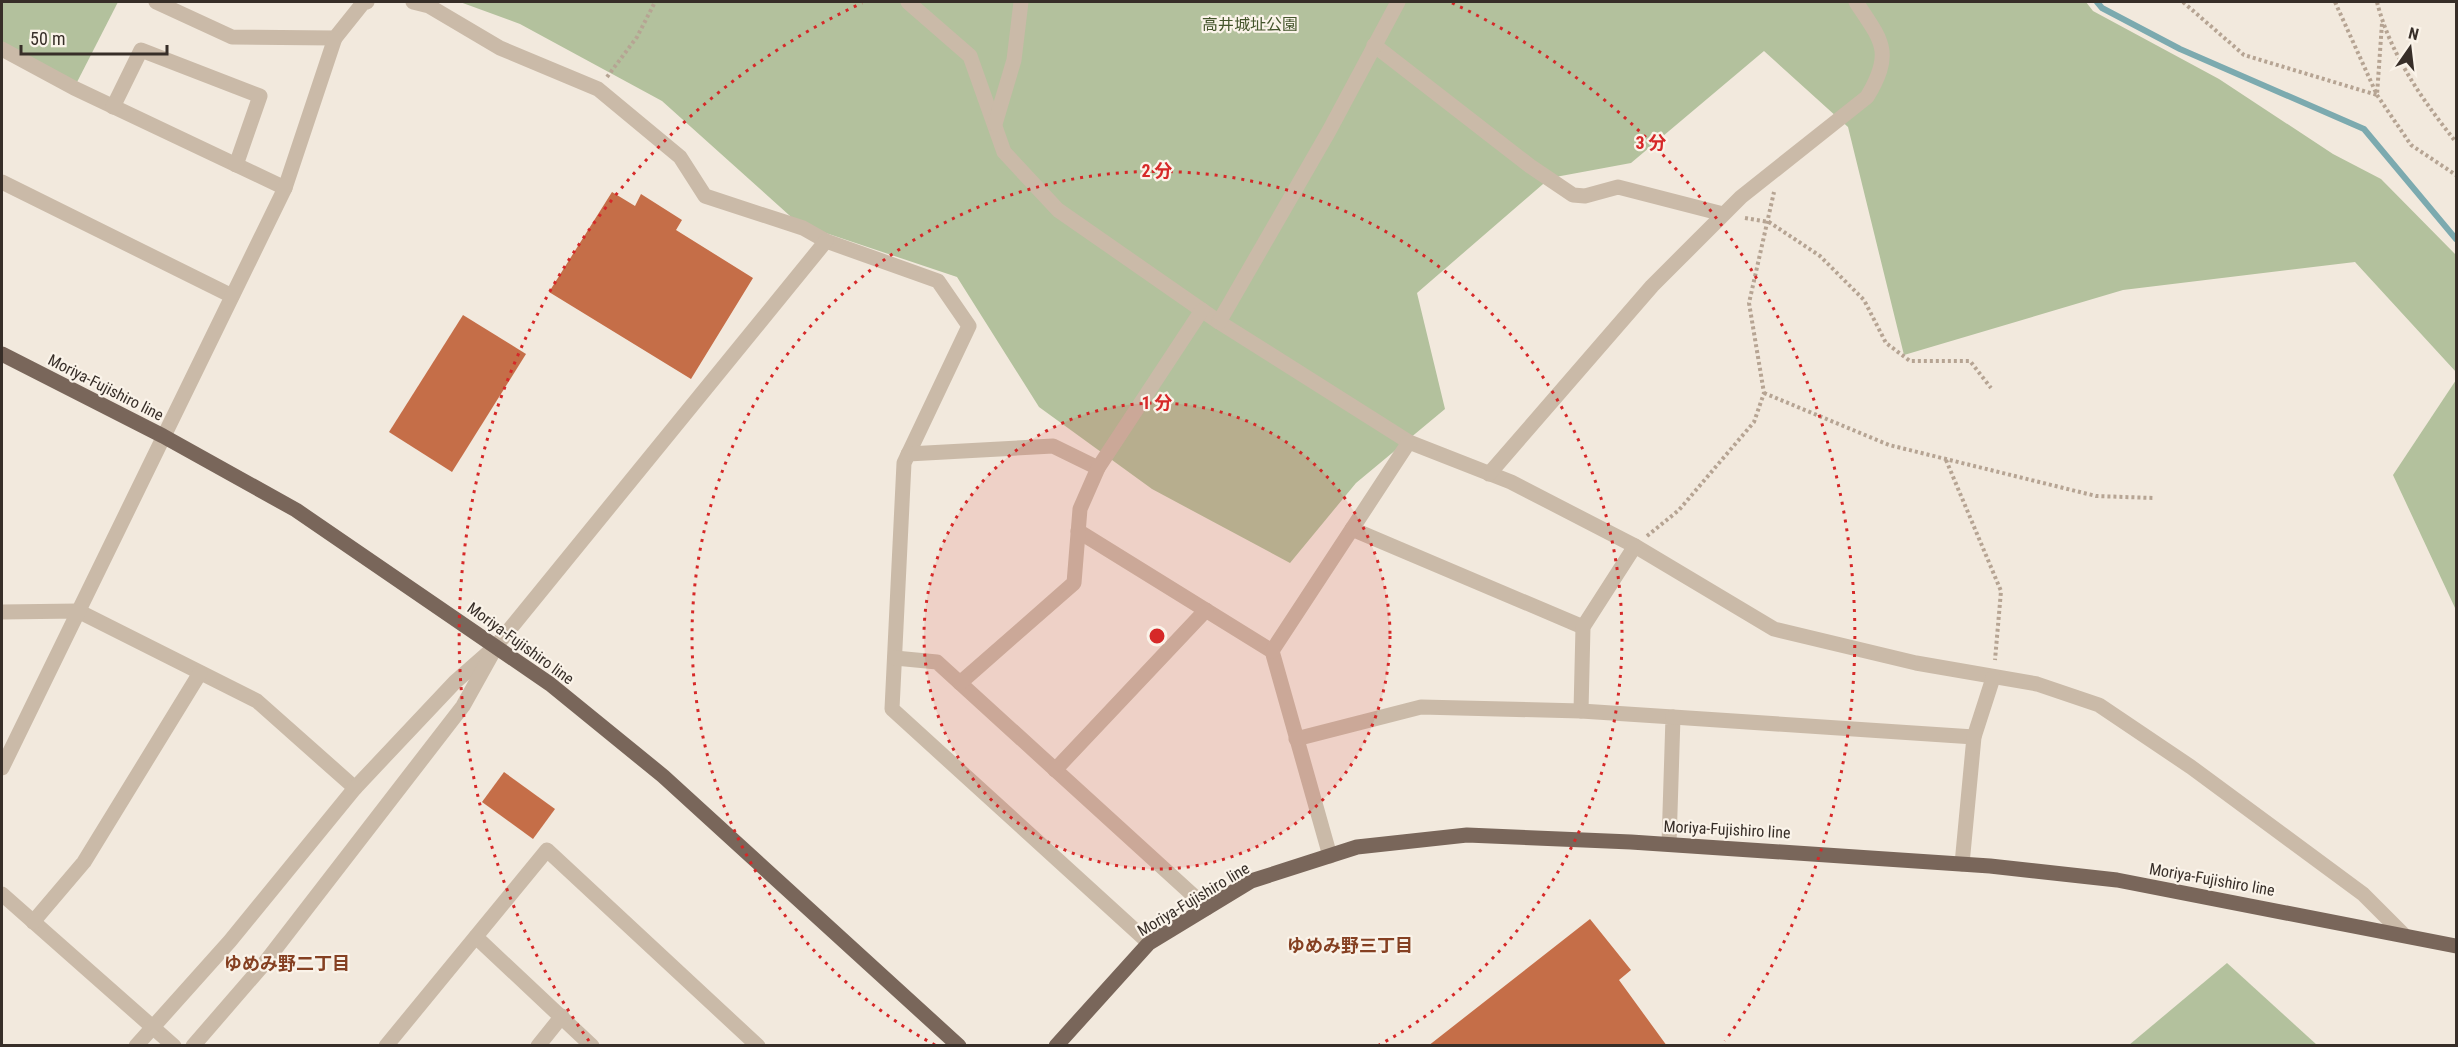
<svg xmlns="http://www.w3.org/2000/svg" width="2458" height="1047" font-family="'Roboto Condensed','Noto Sans JP',sans-serif">
	<style>
		.green { fill: #b3c19d }
		.lines { fill: none; stroke-linecap: round; stroke-linejoin: round }
		.stream { stroke: #7caaaf; stroke-width: 6 }
		.building { fill: #c56e48 }
		.path { stroke: #b6a493; stroke-width: 4; stroke-dasharray: 3 3; stroke-linecap: butt }
		.minor { stroke: #cabaa8; stroke-width: 15 }
		.major { stroke: #79665a; stroke-width: 15 }
		.ring { fill: none; stroke: #d62828; stroke-width: 3; stroke-dasharray: 3 6 }
		.labels { text-anchor: middle; stroke-width: 4.5; stroke-linejoin: round; paint-order: stroke }
		.park-label { font-size: 16px; fill: #44552c; stroke: #faf3e9 }
		.street-label { font-size: 16px; fill: #372e28; stroke: #faf3e9 }
		.neighbourhood-label { font-size: 18px; font-weight: bold; fill: #854022; stroke: #faf3e9 }
		.centre { fill: #d62828; stroke: #faf3e9; stroke-width: 3 }
		.ring-label { font-size: 18px; text-anchor: middle; font-weight: bold; fill: #d62828; stroke: #faf3e9; stroke-width: 4.5; stroke-linejoin: round; paint-order: stroke }
	</style>
	<rect width="100%" height="100%" fill="#f2e9dd"/>
	<g class="green">
		<polygon points="2,2 118,2 74,88 2,49"/>
		<polygon points="460,2 2086,2 2093,11 2219,79 2333,154 2381,179 2456,255 2456,372 2355,262 2123,290 1904,355 1848,127 1764,51 1631,163 1550,178 1417,293 1445,409 1356,483 1290,563 1152,489 1039,407 957,277 799,224 662,101 520,24"/>
		<polygon points="2456,380 2456,610 2393,475"/>
		<polygon points="2227,963 2317,1045 2129,1045"/>
	</g>
	<g class="lines">
		<polyline class="stream" points="2097,2 2102,8 2180,49 2364,129 2456,239"/>
	</g>
	<g class="building">
		<polygon points="612,192 635,206 641,194 682,220 676,230 753,278 691,379 549,292"/>
		<polygon points="463,315 526,354 452,472 389,432"/>
		<polygon points="504,772 555,809 533,839 482,802"/>
		<polygon points="1590,919 1631,970 1619,980 1667,1046 1428,1046"/>
	</g>
	<g class="lines">
		<g class="path">
			<polyline points="2183,2 2244,55 2377,95 2382,23"/>
			<polyline points="2335,2 2377,95 2411,145 2456,175"/>
			<path d="M 2377,2 C 2390,54 2423,101 2456,142"/>
			<polyline points="607,77 637,37 655,2"/>
			<polyline points="1745,218 1769,222 1820,256 1864,300 1886,343 1910,361 1970,361 1991,388"/>
			<polyline points="1764,393 1889,445 2096,496 2153,498"/>
			<polyline points="1946,460 2001,591 1995,660"/>
			<polyline points="1647,536 1679,510 1754,422 1764,393 1749,303 1774,192"/>
		</g>
		<g class="minor">
			<polyline points="156,2 232,37 335,38 363,3 367,2"/>
			<polyline points="413,2 429,6 500,48 598,89 680,157 705,196 803,228 826,241 938,281 969,326 904,463 892,709 1149,943"/>
			<polyline points="908,2 970,56 1004,152 1058,210 1219,322 1409,442 1511,482 1635,546 1774,629 1916,663 2037,684 2099,705 2191,767 2363,894 2404,935"/>
			<polyline points="1374,45 1530,166 1573,195 1585,196 1618,187 1723,214"/>
			<polyline points="2,49 74,88 285,188"/>
			<polyline points="113,107 141,50 260,96 236,165"/>
			<polyline points="995,124 1014,60 1021,2"/>
			<polyline points="2,182 232,296"/>
			<polyline points="1219,322 1329,131 1398,2"/>
			<polyline points="908,454 1053,446 1098,468"/>
			<path d="M 1489,474 L 1652,286 L 1741,197 L 1867,97 C 1894,52 1882,41 1856,2"/>
			<polyline points="1352,529 1583,627"/>
			<polyline points="1078,531 1272,651 1330,856"/>
			<polyline points="1635,546 1583,627 1581,711 1673,717 1669,844"/>
			<polyline points="2,612 78,611 257,701 355,788"/>
			<polyline points="1272,651 1409,442"/>
			<polyline points="895,658 937,662 1207,908"/>
			<polyline points="960,683 1074,583 1080,509 1098,468 1202,310"/>
			<polyline points="1673,717 1974,737"/>
			<polyline points="1296,739 1421,707 1581,711"/>
			<polyline points="2,768 285,188 335,38"/>
			<polyline points="1055,770 1206,610"/>
			<polyline points="1962,864 1974,737 1993,678"/>
			<polyline points="2,894 174,1046"/>
			<polyline points="33,922 84,862 200,673"/>
			<polyline points="476,937 592,1046"/>
			<polyline points="136,1046 230,941 355,788 455,682 496,646 826,241"/>
			<polyline points="193,1046 263,965 463,706 492,654"/>
			<polyline points="386,1046 547,850 758,1046"/>
			<polyline points="538,1046 562,1016"/>
		</g>
		<g class="major">
			<polyline points="2,354 163,436 296,510 550,684 663,776 959,1046"/>
			<polyline points="1056,1046 1149,943 1251,881 1357,847 1467,835 1631,842 1990,866 2117,880 2456,946"/>
		</g>
	</g>
	<circle cx="1157" cy="636" r="233" fill="#d62828" fill-opacity=".12"/>
	<g class="ring">
		<circle cx="1157" cy="636" r="233"/>
		<path d="M935 1045A465 465 0 1 1 1379 1045"/>
		<path d="M589 1041A698 698 0 0 1 862 3M1452 3A698 698 0 0 1 1725 1041"/>
	</g>
	<g class="labels">
		<g class="park-label">
			<text x="1250" y="30">高井城址公園</text>
		</g>
		<g class="street-label">
			<text transform="translate(106 387) rotate(27)" y="6">Moriya-Fujishiro line</text>
			<text transform="translate(521 643) rotate(36)" y="6">Moriya-Fujishiro line</text>
			<text transform="translate(1727 829) rotate(3)" y="6">Moriya-Fujishiro line</text>
			<text transform="translate(2212 879) rotate(10)" y="6">Moriya-Fujishiro line</text>
			<text transform="translate(1193 899) rotate(-31)" y="6">Moriya-Fujishiro line</text>
		</g>
		<g class="neighbourhood-label">
			<text x="1350" y="952">ゆめみ野三丁目</text>
			<text x="287" y="970">ゆめみ野二丁目</text>
		</g>
	</g>
	<circle cx="1157" cy="636" r="9" class="centre"/>
	<g class="ring-label">
		<text x="1651" y="149">3 分</text>
		<text x="1157" y="177">2 分</text>
		<text x="1157" y="409">1 分</text>
	</g>
	<rect width="2458" height="1047" fill="none" stroke="#372e28" stroke-width="6"/>
	<g transform="translate(2410 48) rotate(14)" stroke="#faf3e9" stroke-width="4.5" paint-order="stroke">
	<path d="M0-4.5L10 22L0 15L-10 22Z" fill="#372e28"/>
	<text y="-9" font-size="16" font-weight="bold" text-anchor="middle" fill="#372e28">N</text>
	</g>
	<path d="M21 45v9h146v-9" fill="none" stroke="#372e28" stroke-width="3"/>
	<text x="30" y="45" font-size="18" fill="#372e28" stroke="#faf3e9" stroke-width="4.5" paint-order="stroke">50 m</text>
</svg>
